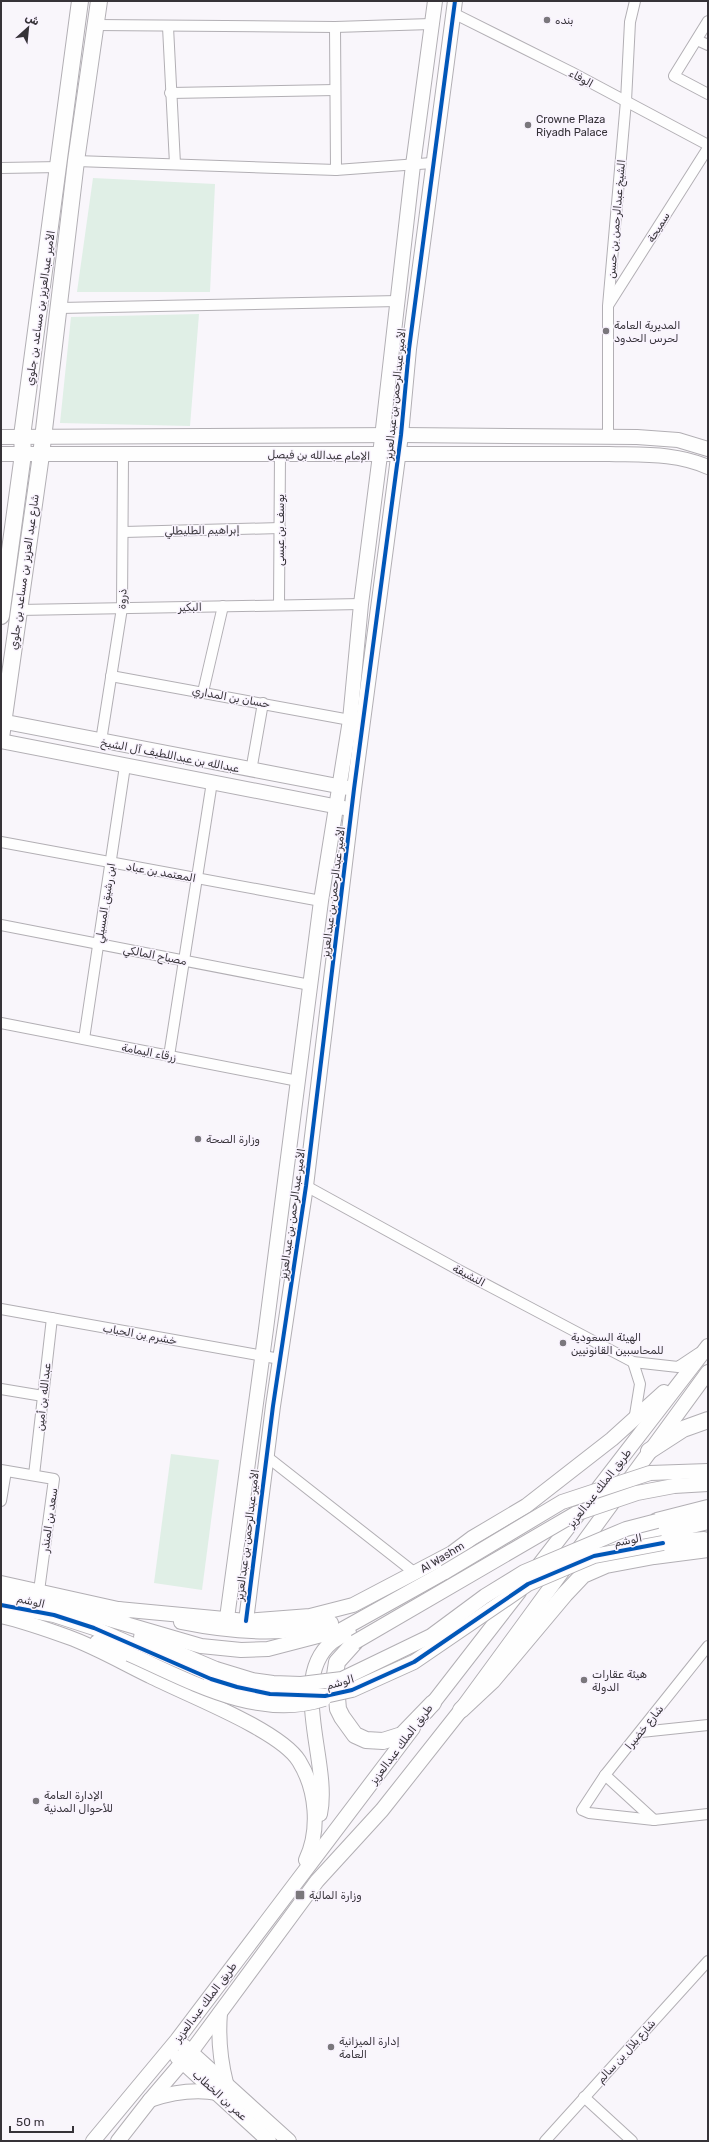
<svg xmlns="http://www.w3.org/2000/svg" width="709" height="2142" font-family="Rubik,'Noto Naskh Arabic',sans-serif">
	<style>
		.green { fill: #e0efe6 }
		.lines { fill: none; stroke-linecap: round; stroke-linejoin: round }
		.street-casing { stroke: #b2afb4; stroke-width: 12 }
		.secondary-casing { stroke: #b2afb4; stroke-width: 16 }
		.primary-casing { stroke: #b2afb4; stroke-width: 18 }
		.street { stroke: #fefefe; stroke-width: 10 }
		.secondary { stroke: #fefefe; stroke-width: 14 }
		.primary { stroke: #fefefe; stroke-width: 16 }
		.secondary-bridge-casing { stroke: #b2afb4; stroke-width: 16; stroke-linecap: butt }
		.secondary-bridge { stroke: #fefefe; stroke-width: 14 }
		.cycleway-casing { stroke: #f9f3fe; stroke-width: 6 }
		.cycleway { stroke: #0057b8; stroke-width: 4 }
		.poi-dot { fill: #7a777c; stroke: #f9f3fe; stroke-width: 1.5 }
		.labels { text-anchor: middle; stroke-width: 3; stroke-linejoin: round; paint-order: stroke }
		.poi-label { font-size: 11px; fill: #363338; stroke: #f9f3fe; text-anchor: start }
		.street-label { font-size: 11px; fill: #363338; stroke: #f9f3fe }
	</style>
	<rect width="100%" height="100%" fill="#f9f6fb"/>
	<g class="green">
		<polygon points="93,178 215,184 210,292 77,292"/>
		<polygon points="199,314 190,426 60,423 71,317"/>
		<polygon points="171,1454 219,1460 202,1590 154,1583"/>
	</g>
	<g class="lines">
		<g class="street-casing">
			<g id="street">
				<polyline points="453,13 571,72 708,145"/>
				<polyline points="708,21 674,76 708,94"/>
				<polyline points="96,25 335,27 431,24"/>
				<polyline points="168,27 175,164"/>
				<polyline points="335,27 336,170"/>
				<polyline points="697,40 708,45"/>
				<polyline points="170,93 335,90"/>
				<polyline points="76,161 336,170 432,163"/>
				<polyline points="1,168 60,167"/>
				<polyline points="609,304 708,148"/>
				<polyline points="60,308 398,301"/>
				<polyline points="608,438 608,306 626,101 630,22 635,1"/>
				<polyline points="124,532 280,528"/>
				<polyline points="279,605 280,454"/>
				<polyline points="19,610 361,604"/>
				<polyline points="111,676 350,720"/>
				<polyline points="203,692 223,606"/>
				<polyline points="101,741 122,608 123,455"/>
				<polyline points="251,771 263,703"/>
				<polyline points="1,842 321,901"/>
				<polyline points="1,925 310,985"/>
				<polyline points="1,1023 298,1081"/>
				<polyline points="84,1039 125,766"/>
				<polyline points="169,1056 212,782"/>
				<polyline points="306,1186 455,1268 633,1362 678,1367 699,1353"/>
				<polyline points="1,1309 280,1359"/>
				<polyline points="633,1362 640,1384 634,1421"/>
				<polyline points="1,1389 43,1396"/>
				<polyline points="266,1456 415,1573"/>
				<polyline points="1,1470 54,1479 39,1591"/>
				<polyline points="34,1475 52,1318"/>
				<polyline points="1,1501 6,1471"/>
				<polyline points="708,1646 605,1775 582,1810 589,1813 654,1820 708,1814"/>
				<polyline points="641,1732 708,1725"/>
				<polyline points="605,1775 654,1820"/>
				<polyline points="584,2097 632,2141"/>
				<polyline points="545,2141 708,1961"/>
			</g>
		</g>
		<g class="secondary-casing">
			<g id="secondary">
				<polyline points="1,437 401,435 637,437 678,440 708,449"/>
				<path d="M 1,454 L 609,454 C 644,455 676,453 708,467"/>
				<polyline points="1,721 348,788"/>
				<polyline points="1,741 344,808"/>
				<polyline points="536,1569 708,1346"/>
				<polyline points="1,1583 127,1611"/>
				<polyline points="1,1594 105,1618 201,1646 241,1650 268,1649 341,1630 445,1572"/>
				<polyline points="1,1605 54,1615 94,1628 211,1679"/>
				<polyline points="118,1609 246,1621 310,1616 353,1605 452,1553 472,1538 526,1506 612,1439 664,1392"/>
				<path d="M 1,1616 C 23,1621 46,1629 68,1637 C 96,1647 123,1663 150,1676 C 185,1694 280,1730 299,1761 C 317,1790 320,1830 306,1860"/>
				<polyline points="227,1618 266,1329 321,901 350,720 361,604 380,455 413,165 435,1"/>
				<polyline points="246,1621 273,1406 306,1186 354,789 401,435 409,349 455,1"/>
				<path d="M 181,1622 C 230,1632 283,1637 331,1623"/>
				<polyline points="141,1637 216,1669"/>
				<polyline points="97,1642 129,1654"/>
				<polyline points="426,1712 519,1592"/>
				<path d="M 320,1814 C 331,1763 287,1679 332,1642 C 337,1638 343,1635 349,1633"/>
				<path d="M 220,2013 C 218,2037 220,2059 226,2083"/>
				<polyline points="184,2046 289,2141"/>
				<polyline points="177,2057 269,2141"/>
				<path d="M 150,2100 C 173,2092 194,2089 218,2093"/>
				<polyline points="93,2141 177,2040 413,1728"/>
				<polyline points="118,2141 150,2100 191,2052 317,1881 382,1810 461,1710 708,1372"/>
			</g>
		</g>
		<g class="primary-casing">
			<g id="primary">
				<polyline points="1,616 23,454 22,436 80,1"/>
				<polyline points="1,738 41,455 76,161 99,1"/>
				<polyline points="649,1451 683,1429 708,1420"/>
				<polyline points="657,1521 708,1508"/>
				<polyline points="663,1543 704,1540"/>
				<polyline points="601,1553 629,1540 708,1521"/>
				<polyline points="355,1642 337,1662 335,1675 338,1709 342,1717 355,1735 366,1740 383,1741 402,1735 433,1703"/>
				<polyline points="461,1710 492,1681 565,1594 583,1575 606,1565 654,1556 708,1549"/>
			</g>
		</g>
		<use href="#street" class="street"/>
		<use href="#secondary" class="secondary"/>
		<use href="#primary" class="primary"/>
		<g class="secondary-bridge-casing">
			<g id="secondary-bridge">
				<polyline points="445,1572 562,1502 650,1473 708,1471"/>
				<polyline points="355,1642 575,1514 637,1493 674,1486 708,1484"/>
				<path d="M 129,1654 C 188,1680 257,1721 324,1699"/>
				<polyline points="216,1669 252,1680 273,1683 301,1684 342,1679 431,1636 485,1596 524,1572 626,1529 657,1521"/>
				<polyline points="211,1679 270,1694 325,1696 352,1690 414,1662 528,1584 594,1556 663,1543"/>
			</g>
		</g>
		<use href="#secondary-bridge" class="secondary-bridge"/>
		<g class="cycleway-casing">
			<g id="cycleway">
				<polyline points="1,1605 54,1615 94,1628 211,1679 237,1687 270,1694 325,1696 352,1690 414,1662 528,1584 594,1556 663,1543"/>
				<polyline points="246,1621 273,1406 306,1186 354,789 401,435 409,349 455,1"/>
			</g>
		</g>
		<use href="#cycleway" class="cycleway"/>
	</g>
	<g class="poi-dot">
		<circle cx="547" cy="20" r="4"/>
		<circle cx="528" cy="125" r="4"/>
		<circle cx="606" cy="331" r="4"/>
		<circle cx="198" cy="1139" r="4"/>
		<circle cx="563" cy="1343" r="4"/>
		<circle cx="584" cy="1680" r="4"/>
		<circle cx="36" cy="1801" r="4"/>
		<rect x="295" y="1890" width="10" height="10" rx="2"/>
		<circle cx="331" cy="2047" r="4"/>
	</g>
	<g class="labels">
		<g class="poi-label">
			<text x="555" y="24">بنده</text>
			<text x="536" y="123">Crowne Plaza<tspan x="536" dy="13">Riyadh Palace</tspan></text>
			<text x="614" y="329">المديرية العامة<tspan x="614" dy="13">لحرس الحدود</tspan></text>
			<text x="206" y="1143">وزارة الصحة</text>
			<text x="571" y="1341">الهيئة السعودية<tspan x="571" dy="13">للمحاسبين القانونيين</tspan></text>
			<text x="592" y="1678">هيئة عقارات<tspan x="592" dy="13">الدولة</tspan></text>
			<text x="44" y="1799">الإدارة العامة<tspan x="44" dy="13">للأحوال المدنية</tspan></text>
			<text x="309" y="1899">وزارة المالية</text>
			<text x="339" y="2045">إدارة الميزانية<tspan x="339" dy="13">العامة</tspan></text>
		</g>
		<g class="street-label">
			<text transform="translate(581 78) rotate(28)" y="4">الوفاء</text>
			<text transform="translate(616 219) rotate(-85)" y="4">الشيخ عبدالرحمن بن حسن</text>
			<text transform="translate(658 227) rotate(-58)" y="4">سميحة</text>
			<text transform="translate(40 308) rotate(-82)" y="4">الأمير عبدالعزيز بن مساعد بن جلوي</text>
			<text transform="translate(395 394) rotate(-84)" y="4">الأمير عبدالرحمن بن عبدالعزيز</text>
			<text transform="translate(319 455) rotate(1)" y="4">الإمام عبدالله بن فيصل</text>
			<text transform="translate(202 530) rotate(-1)" y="4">إبراهيم الطليطلي</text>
			<text transform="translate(280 530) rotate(-90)" y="4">يوسف بن عيسى</text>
			<text transform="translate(24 572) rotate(-82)" y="4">شارع عبد العزيز بن مساعد بن جلوي</text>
			<text transform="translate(122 599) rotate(-87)" y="4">ذروة</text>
			<text transform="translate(190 607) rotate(-1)" y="4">البكير</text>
			<text transform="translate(231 697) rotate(10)" y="4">حسان بن المداري</text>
			<text transform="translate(170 755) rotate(11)" y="4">عبدالله بن عبداللطيف آل الشيخ</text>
			<text transform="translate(161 872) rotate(10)" y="4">المعتمد بن عباد</text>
			<text transform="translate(333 892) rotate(-83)" y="4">الأمير عبدالرحمن بن عبدالعزيز</text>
			<text transform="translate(105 903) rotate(-81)" y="4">ابن رشيق المسيلي</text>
			<text transform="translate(155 955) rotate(11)" y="4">مصباح المالكي</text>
			<text transform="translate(149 1052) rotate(11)" y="4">زرقاء اليمامة</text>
			<text transform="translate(292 1214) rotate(-82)" y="4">الأمير عبدالرحمن بن عبدالعزيز</text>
			<text transform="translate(469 1275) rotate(28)" y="4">النشيفة</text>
			<text transform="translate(140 1334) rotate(10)" y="4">خشرم بن الحباب</text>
			<text transform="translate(43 1397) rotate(-84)" y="4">عبدالله بن أمين</text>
			<text transform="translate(599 1488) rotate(-52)" y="4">طريق الملك عبدالعزيز</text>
			<text transform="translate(49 1520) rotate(-82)" y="4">سعد بن المنذر</text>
			<text transform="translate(247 1535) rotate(-83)" y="4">الأمير عبدالرحمن بن عبدالعزيز</text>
			<text transform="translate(628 1540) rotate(-11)" y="4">الوشم</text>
			<text transform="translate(442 1557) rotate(-31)" y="4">Al Washm</text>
			<text transform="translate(31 1601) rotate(13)" y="4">الوشم</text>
			<text transform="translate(340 1682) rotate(-16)" y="4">الوشم</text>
			<text transform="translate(644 1727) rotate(-51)" y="4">شارع خضيرا</text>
			<text transform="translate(401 1744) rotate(-53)" y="4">طريق الملك عبدالعزيز</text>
			<text transform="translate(205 2002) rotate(-53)" y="4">طريق الملك عبدالعزيز</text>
			<text transform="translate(626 2051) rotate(-48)" y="4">شارع بلال بن سالم</text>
			<text transform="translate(220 2095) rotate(42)" y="4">عمر بن الخطاب</text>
		</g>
	</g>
	<rect width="709" height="2142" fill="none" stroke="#363338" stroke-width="4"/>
	<g transform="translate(28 28) rotate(27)" stroke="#f9f3fe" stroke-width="3" paint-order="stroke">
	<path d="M0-3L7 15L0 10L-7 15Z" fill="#363338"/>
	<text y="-6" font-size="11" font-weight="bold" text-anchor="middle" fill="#363338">ش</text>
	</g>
	<path d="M10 2126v6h63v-6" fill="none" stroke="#363338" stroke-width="2"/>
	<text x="16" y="2126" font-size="12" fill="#363338" stroke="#f9f3fe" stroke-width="3" paint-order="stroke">50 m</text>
</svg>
